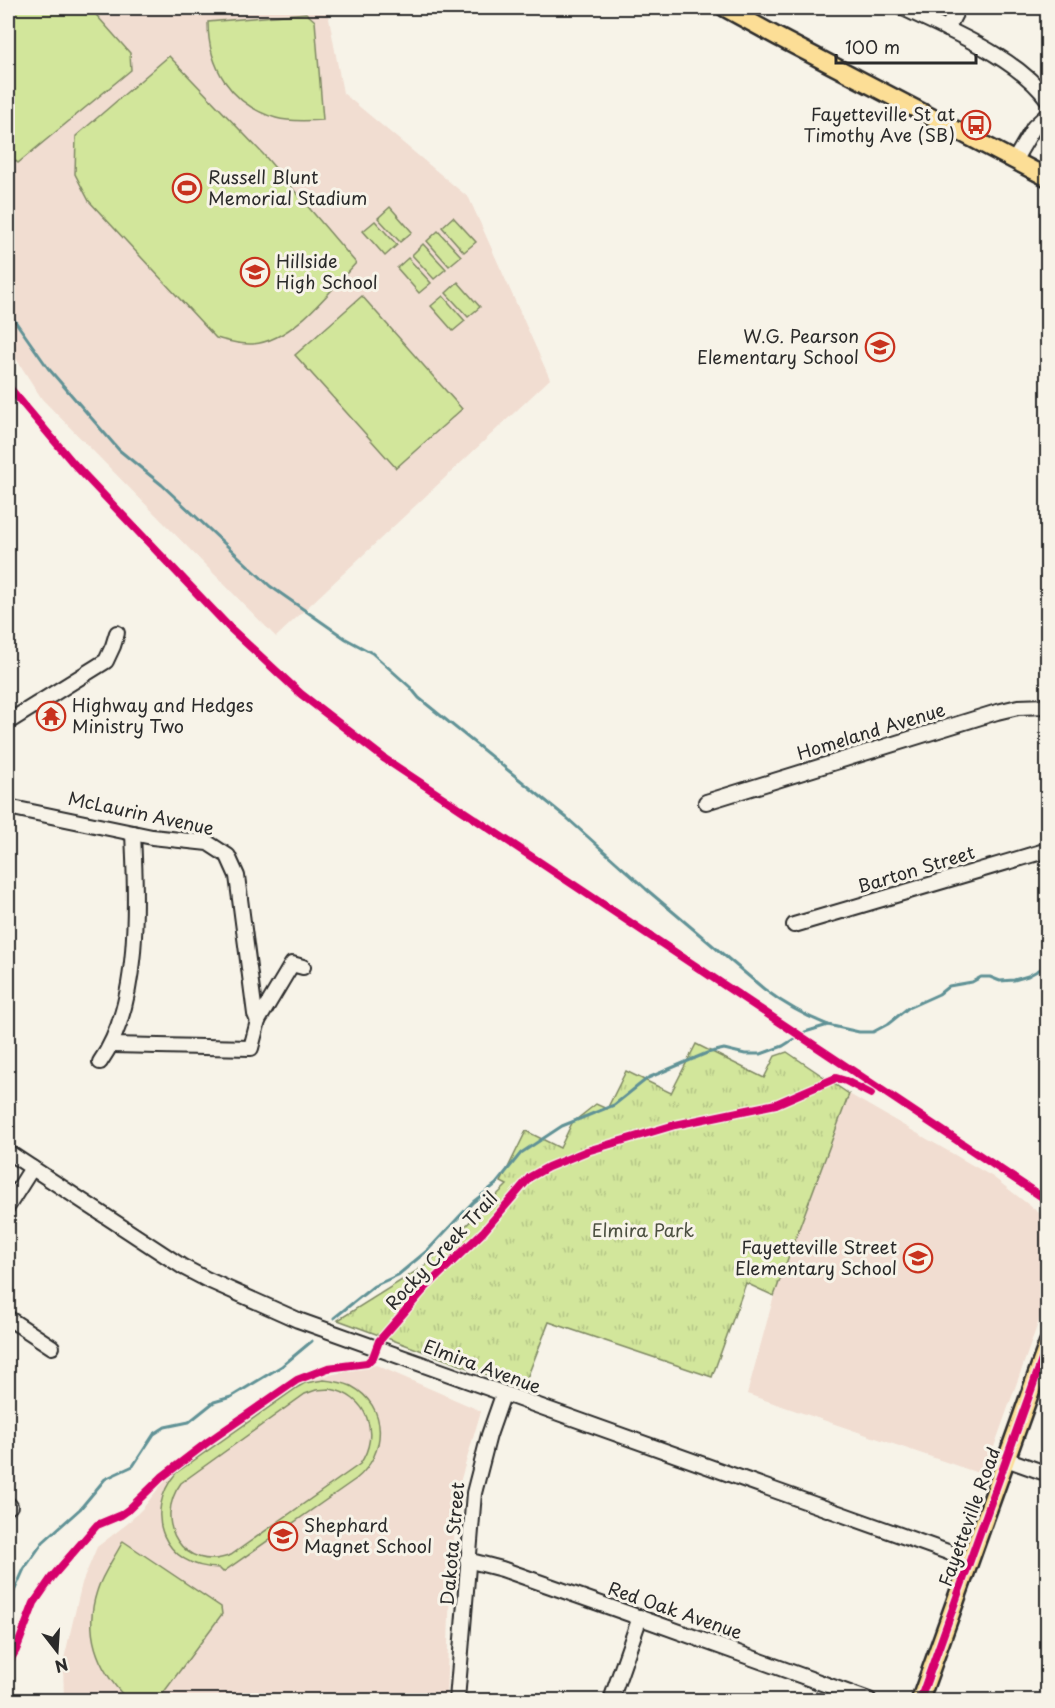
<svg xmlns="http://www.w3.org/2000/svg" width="1055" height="1708" font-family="'Playpen Sans',sans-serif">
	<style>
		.built { fill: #f1ddd1 }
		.grass { fill: #d2e69b; stroke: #7e8863; stroke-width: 1.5; fill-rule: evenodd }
		.park { fill: url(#park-tufts); stroke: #7e8863; stroke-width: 1.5 }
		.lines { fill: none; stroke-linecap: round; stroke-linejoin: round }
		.stream { stroke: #619296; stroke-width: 3 }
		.minor-casing { stroke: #2b2b2b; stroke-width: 18 }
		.major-casing { stroke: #2b2b2b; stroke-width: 21 }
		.minor { stroke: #f7f3e8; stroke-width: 14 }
		.major { stroke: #fcde96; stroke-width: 16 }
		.cycleway-casing { stroke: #f7f3e8; stroke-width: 11 }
		.cycleway { stroke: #d6006c; stroke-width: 8 }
		.labels { text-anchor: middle; stroke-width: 6; stroke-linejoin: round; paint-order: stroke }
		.poi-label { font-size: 18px; fill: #2b2b2b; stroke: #f7f3e8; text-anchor: start }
		.street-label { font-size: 18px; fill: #2b2b2b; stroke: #f7f3e8 }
		.park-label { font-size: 18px; fill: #4c5041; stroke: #f7f3e8 }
	</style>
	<defs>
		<pattern id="park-tufts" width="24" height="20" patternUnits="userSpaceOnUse" patternTransform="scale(1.5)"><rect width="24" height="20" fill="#d2e69b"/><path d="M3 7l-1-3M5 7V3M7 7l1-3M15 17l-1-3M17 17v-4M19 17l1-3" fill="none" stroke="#b4c586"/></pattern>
	</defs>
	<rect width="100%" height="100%" fill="#f7f3e8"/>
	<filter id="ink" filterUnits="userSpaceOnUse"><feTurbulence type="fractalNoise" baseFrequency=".0167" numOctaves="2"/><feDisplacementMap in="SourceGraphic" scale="12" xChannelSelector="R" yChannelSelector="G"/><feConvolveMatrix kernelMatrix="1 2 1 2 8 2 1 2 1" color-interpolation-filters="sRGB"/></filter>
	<g filter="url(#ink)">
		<g class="built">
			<polygon points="8,8 327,8 343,93 469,198 550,379 276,637 42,399 8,346"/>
			<polygon points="849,1094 993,1177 1047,1219 1047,1298 984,1475 747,1394 774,1296"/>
			<polygon points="376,1365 481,1411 458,1489 450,1589 446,1700 64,1700 63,1663 82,1583 97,1547 127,1524 144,1507 170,1473 302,1381"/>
		</g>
		<g class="grass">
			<polygon points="8,8 90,8 130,53 131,70 18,163 8,154"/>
			<path d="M 306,13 L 315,21 L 323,120 C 308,121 290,122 276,118 C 231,105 208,67 208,22 Z"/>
			<path d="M 169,56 L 264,155 L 356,263 C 330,291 293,341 253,344 C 240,345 228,341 216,338 L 89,201 L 75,174 L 76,136 Z"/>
			<polygon points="390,207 412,232 400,242 378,218"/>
			<polygon points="453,217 476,242 464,252 442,227"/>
			<polygon points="375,221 397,245 385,256 363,231"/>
			<polygon points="438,231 461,256 449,266 427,241"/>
			<polygon points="423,244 446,269 434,279 412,255"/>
			<polygon points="408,258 431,283 419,293 397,268"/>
			<polygon points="458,282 480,307 468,317 446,293"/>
			<polygon points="362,296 462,409 396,468 295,355"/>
			<polygon points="443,296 465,321 453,331 431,306"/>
			<path d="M 324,1380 C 333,1381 342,1382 351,1386 C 389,1406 387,1454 356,1479 L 223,1572 L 219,1568 C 164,1568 142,1514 176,1473 L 298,1387 L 305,1383 ZM 330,1389 C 367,1395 381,1434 360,1464 L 231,1555 C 184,1574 152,1522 181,1483 L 305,1394 L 316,1390 Z"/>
			<path d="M 123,1541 L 221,1607 L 222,1614 L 158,1700 L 128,1700 C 98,1670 83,1634 97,1591 C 102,1574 115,1557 123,1541 Z"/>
		</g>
		<polygon class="park" points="696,1044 764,1078 775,1056 787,1052 849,1094 774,1296 746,1283 712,1377 549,1322 523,1388 338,1320 426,1265 507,1185 501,1182 526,1131 560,1148 572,1123 596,1104 607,1109 626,1071 671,1093"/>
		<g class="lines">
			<g class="stream">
				<path d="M 8,311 L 48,368 L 119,450 L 162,485 L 270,586 L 346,639 L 372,653 L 410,687 L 419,698 L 567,818 L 646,889 L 764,989 C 784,1004 805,1016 828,1025"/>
				<polyline points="334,1318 374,1286 398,1275 428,1250 473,1202 496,1184 521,1153 562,1126 614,1105 648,1078 707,1053 724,1049 745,1054 761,1054 783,1046 805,1032 828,1025 859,1032 873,1032 888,1024 908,1008 939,994 949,986 972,982 981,977 990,977 1000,981 1014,980 1028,976 1048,965"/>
				<polyline points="8,1605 24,1569 43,1542 80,1509 105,1479 133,1466 154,1434 165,1427 189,1422 214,1402 231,1397 282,1366 312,1341"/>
			</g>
			<g class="minor-casing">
				<g id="minor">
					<path d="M 903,8 C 950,31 1017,57 1048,100"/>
					<polyline points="947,29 958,8"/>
					<polyline points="1014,161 1034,127 1048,114"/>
					<polyline points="8,722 106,661 113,646 117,633"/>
					<polyline points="706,802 997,712 1018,707 1048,706"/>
					<polyline points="8,807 152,837 208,843 228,856 237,876 255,1014 258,1021 292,964 303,967"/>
					<polyline points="794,925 1048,850"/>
					<polyline points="112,1045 251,1048 258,1021"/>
					<path d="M 100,1062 C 141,1004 136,902 133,833"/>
					<polyline points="8,1152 183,1267 206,1279 298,1320 970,1560"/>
					<polyline points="8,1206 32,1168"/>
					<polyline points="8,1318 52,1347"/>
					<polyline points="1006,1459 1048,1474"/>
					<polyline points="8,1504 10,1506"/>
					<polyline points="467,1560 502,1569 624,1612 869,1700"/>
					<polyline points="457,1700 474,1493 489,1435 503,1395"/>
					<polyline points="611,1700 640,1617"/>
				</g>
			</g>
			<g class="major-casing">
				<g id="major">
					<polyline points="725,8 778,37 1048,178"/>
					<polyline points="920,1700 1048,1343"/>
				</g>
			</g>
			<use href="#minor" class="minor"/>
			<use href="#major" class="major"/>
			<g class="cycleway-casing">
				<g id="cycleway">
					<polyline points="8,386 74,464 229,627 301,694 385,759 1048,1201"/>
					<polyline points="8,1664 16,1650 34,1603 52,1577 97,1525 121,1515 128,1510 162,1477 209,1441 297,1380 328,1368 367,1363 373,1357 379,1341 426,1287 483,1232 530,1177 548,1167 587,1151 675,1125 776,1104 836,1078 846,1081 871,1094"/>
					<polyline points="920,1700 1048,1343"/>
				</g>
			</g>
			<use href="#cycleway" class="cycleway"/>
		</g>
	</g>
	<defs>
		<g id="bus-ring" transform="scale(1.5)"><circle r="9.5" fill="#f7f3e8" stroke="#c8321e" stroke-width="1.5"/><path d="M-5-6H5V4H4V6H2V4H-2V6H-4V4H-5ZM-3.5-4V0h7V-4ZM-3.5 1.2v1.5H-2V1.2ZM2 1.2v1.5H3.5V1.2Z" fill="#c8321e"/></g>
		<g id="stadium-ring" transform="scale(1.5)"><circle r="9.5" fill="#f7f3e8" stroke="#c8321e" stroke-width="1.5"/><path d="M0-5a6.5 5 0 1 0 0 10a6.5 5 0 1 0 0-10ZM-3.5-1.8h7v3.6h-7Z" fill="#c8321e"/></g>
		<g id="school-ring" transform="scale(1.5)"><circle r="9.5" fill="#f7f3e8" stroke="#c8321e" stroke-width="1.5"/><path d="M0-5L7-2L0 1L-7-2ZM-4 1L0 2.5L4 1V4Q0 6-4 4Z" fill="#c8321e"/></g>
		<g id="temple-ring" transform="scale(1.5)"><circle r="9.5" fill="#f7f3e8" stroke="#c8321e" stroke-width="1.5"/><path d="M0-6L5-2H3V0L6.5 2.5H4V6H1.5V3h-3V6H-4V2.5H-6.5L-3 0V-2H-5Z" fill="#c8321e"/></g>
	</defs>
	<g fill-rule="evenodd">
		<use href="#bus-ring" x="976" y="125"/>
		<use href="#stadium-ring" x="187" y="188"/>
		<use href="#school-ring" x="255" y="272"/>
		<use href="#school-ring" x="880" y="347"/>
		<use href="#temple-ring" x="51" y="716"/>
		<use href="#school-ring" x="918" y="1258"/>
		<use href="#school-ring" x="283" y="1536"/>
	</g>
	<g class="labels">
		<g class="poi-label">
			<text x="955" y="121" text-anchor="end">Fayetteville St at<tspan x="955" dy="21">Timothy Ave (SB)</tspan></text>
			<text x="208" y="184">Russell Blunt<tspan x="208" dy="21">Memorial Stadium</tspan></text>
			<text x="276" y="268">Hillside<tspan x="276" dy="21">High School</tspan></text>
			<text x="859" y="343" text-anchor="end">W.G. Pearson<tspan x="859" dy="21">Elementary School</tspan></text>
			<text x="72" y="712">Highway and Hedges<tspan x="72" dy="21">Ministry Two</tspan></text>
			<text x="897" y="1254" text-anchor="end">Fayetteville Street<tspan x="897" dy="21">Elementary School</tspan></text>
			<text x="304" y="1532">Shephard<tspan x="304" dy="21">Magnet School</tspan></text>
		</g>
		<g class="street-label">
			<text transform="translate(871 732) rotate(-17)" y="6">Homeland Avenue</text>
			<text transform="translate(141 814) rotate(12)" y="6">McLaurin Avenue</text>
			<text transform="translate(916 870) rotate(-17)" y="6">Barton Street</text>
			<text transform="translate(442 1251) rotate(-47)" y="6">Rocky Creek Trail</text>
			<text transform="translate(482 1367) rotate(20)" y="6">Elmira Avenue</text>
			<text transform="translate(970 1517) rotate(-70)" y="6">Fayetteville Road</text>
			<text transform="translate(453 1544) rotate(-85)" y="6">Dakota Street</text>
			<text transform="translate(675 1611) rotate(19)" y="6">Red Oak Avenue</text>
		</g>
		<g class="park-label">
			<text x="643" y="1237">Elmira Park</text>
		</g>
	</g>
	<rect width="1055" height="1708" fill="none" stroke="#f7f3e8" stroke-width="30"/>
	<rect x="15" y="15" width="1025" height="1678" fill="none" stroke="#2b2b2b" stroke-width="2" filter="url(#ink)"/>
	<g transform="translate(57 1651) rotate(163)" stroke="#f7f3e8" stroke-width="4.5" paint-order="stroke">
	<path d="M0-4.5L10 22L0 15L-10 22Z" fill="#2b2b2b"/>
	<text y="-9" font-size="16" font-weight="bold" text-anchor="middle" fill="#2b2b2b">N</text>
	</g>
	<path d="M836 54v9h140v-9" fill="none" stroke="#2b2b2b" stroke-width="3"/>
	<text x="845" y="54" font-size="18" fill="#2b2b2b" stroke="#f7f3e8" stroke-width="4.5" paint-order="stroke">100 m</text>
</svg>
